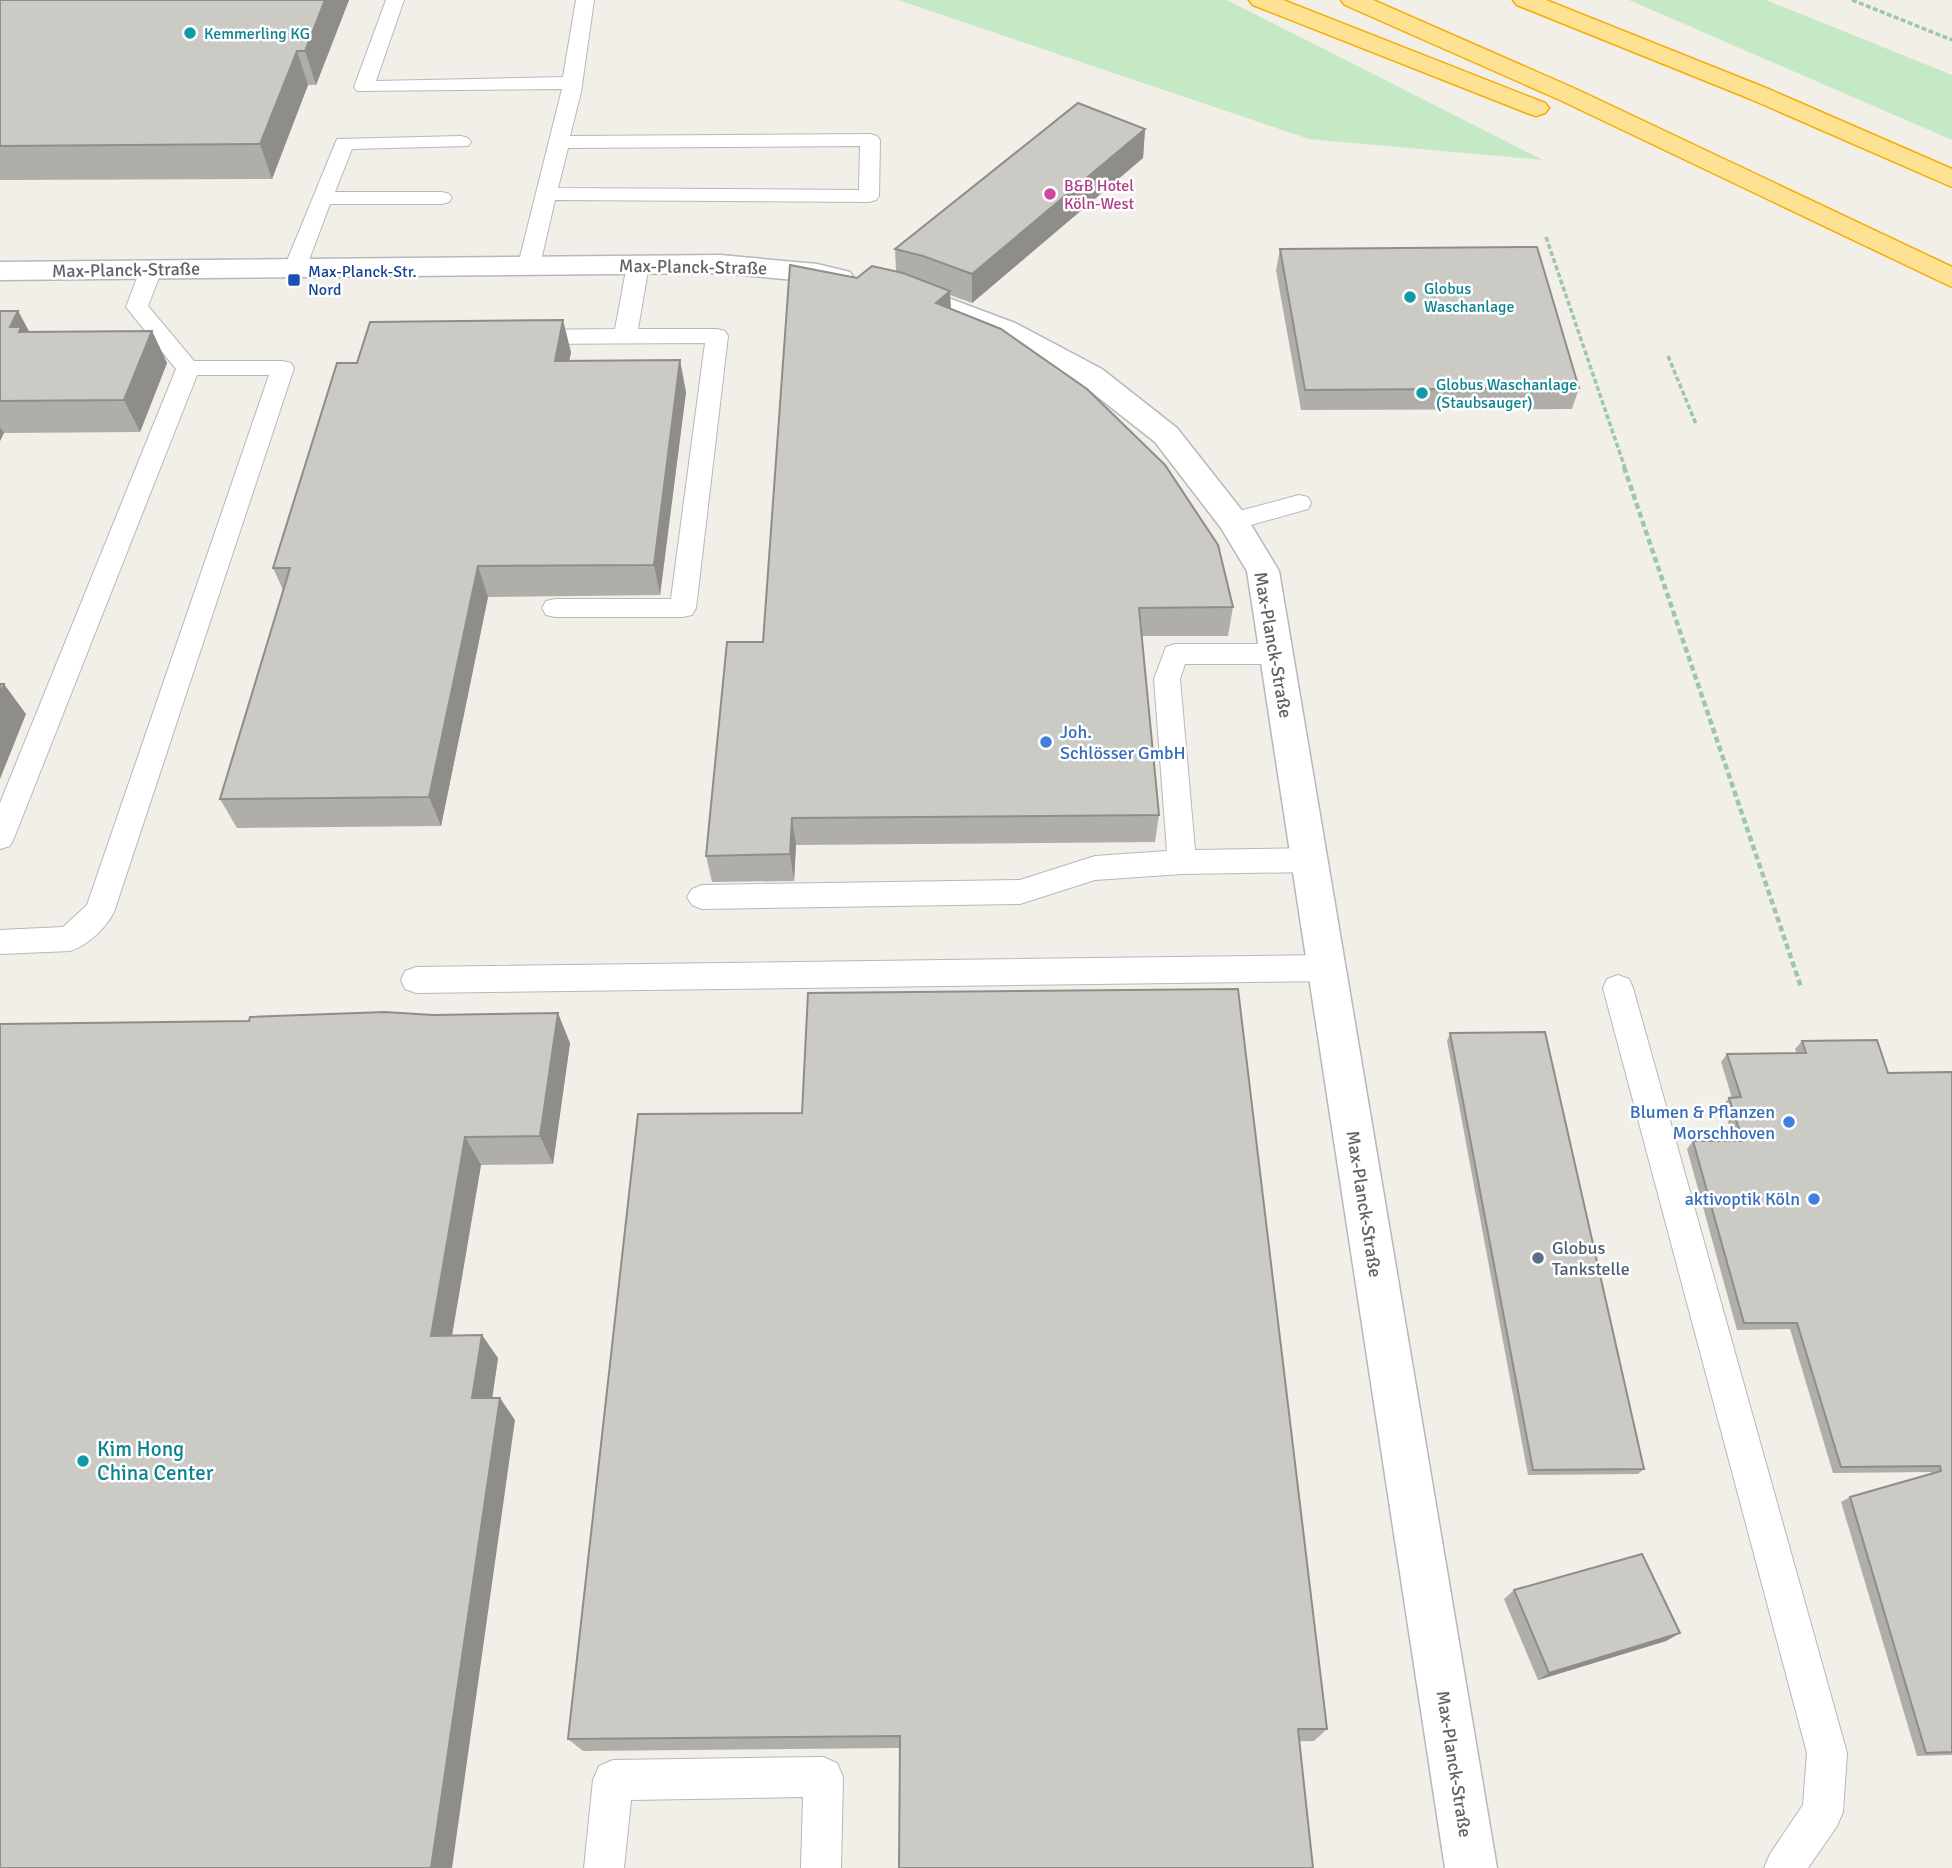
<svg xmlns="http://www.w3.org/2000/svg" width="1952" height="1868" font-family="Signika,sans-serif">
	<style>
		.green { fill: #c5e8c5 }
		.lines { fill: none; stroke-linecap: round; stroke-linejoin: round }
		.service-casing { stroke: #b5b8bc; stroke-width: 2 }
		.minor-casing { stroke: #b5b8bc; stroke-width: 3 }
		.motorway-casing { stroke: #f9ab00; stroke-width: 3 }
		.path-far1 { stroke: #9cc7a9; stroke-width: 3.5; stroke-dasharray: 5 2.5; stroke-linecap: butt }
		.path { stroke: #9cc7a9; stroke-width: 4.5; stroke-dasharray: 6 3.5; stroke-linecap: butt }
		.service { fill: #fff; fill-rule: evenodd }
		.minor { fill: #fff; fill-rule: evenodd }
		.motorway { fill: #fde293; fill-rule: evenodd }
		.wall { fill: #afaea9 }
		.shaded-wall { fill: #8f8d8a }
		.building { fill: #cccac5; stroke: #8f8d8a; stroke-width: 2 }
		.culture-dot { fill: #0f9aa8; stroke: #fff; stroke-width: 2.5 }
		.hotel-dot { fill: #d1479c; stroke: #fff; stroke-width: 2.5 }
		.transit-dot { fill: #1a4fb4; stroke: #fff; stroke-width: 2.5 }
		.shop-dot { fill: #3f7fe0; stroke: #fff; stroke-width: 2.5 }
		.service-dot { fill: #5c6f8a; stroke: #fff; stroke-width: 2.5 }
		.labels { text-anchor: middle; stroke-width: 5; stroke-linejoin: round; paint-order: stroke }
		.far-culture-label { font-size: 16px; fill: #0d838f; stroke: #fff; text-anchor: start }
		.far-hotel-label { font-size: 16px; fill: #b23c85; stroke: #fff; text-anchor: start }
		.far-transit-label { font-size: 16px; fill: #164399; stroke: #fff; text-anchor: start }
		.street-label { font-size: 18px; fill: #5f6368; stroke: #fff }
		.shop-label { font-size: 18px; fill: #366cbe; stroke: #fff; text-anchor: end }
		.service-label { font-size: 18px; fill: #4e5e75; stroke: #fff; text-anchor: start }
		.near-culture-label { font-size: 21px; fill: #0d838f; stroke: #fff; text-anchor: start }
	</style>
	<rect width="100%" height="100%" fill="#f1efe8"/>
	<g class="green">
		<polygon points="898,0 1227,0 1543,160 1309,139"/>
		<polygon points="1629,0 1766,0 1952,75 1952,140"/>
	</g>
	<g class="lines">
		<g class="service-casing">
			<g id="service">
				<path d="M 386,0 L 404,0 L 376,81 L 563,77 L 576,0 L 594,0 L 581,92 L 570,136 L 870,134 L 877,136 L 880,140 L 879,196 L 876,200 L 869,202 L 555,200 L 540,265 L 537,270 L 521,270 L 518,265 L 562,89 L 357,91 L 354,87 ZM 860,146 L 859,190 L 558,188 L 568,148 Z"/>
				<polygon points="461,136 468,138 471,142 468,146 352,149 335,192 442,192 449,194 452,198 449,202 442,204 330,204 306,268 303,273 287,273 284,268 337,139"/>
				<polygon points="638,258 646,260 649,265 638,329 717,329 725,331 728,336 696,608 692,615 683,617 555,617 546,615 542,608 546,601 555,599 671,599 705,343 527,344 519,342 516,337 519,332 527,330 615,329 627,265 630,260"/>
				<path d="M 151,263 L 159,265 L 162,270 L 148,306 L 194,361 L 283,361 L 291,363 L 294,368 L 114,912 C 106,928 87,946 70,951 L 0,954 L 0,930 L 63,927 L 87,905 L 269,375 L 197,375 L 14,838 L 10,846 L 0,849 L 0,803 L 176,369 L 126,307 L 140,270 L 143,265 Z"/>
				<polygon points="1299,495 1308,497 1311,503 1308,509 1233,530 1224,527 1221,521 1224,515"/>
				<polygon points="1175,644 1276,644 1285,647 1289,654 1285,661 1276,664 1185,664 1180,679 1195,850 1310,848 1320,852 1324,860 1320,868 1310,872 1182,874 1095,880 1020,904 702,909 692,905 687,897 692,889 702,885 1020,880 1095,856 1167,851 1154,679 1166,647"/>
				<polygon points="1327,955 1338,959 1342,968 1338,977 1327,981 416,993 405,989 401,980 405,971 416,967"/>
				<polygon points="1618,975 1629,979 1633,988 1847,1753 1843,1812 1837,1826 1808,1868 1764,1868 1770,1854 1803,1805 1807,1753 1603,988 1607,979"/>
				<polygon points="823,1757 837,1763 843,1777 841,1868 801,1868 803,1797 631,1800 624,1868 584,1868 593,1780 599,1766 613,1760"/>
			</g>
		</g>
		<g class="minor-casing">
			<g id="minor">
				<polygon points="720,255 817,264 850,272 854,278 850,284 840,287 817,282 720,273 0,280 0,262"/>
				<polygon points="903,281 1015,323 1102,369 1177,428 1244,513 1279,571 1497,1868 1445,1868 1247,571 1221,528 1155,442 1080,383 995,335 893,296 889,290 893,284"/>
			</g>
		</g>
		<g class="motorway-casing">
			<g id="motorway">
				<polygon points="1249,0 1283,0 1545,103 1549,108 1545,113 1536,116 1527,113 1253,5"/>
				<polygon points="1341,0 1373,0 1578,90 1952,267 1952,287 1560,100 1345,5"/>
				<polygon points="1513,0 1546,0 1766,88 1952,169 1952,187 1748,98 1517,5"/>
			</g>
		</g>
		<g class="path-far1">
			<polyline points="1852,0 1952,40"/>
			<polyline points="1546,237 1625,468"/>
			<polyline points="1668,356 1696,424"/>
		</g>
		<polyline class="path" points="1624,467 1801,987"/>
		<use href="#service" class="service"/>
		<use href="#minor" class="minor"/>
		<use href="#motorway" class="motorway"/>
	</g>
	<g class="wall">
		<polygon points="0,0 349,0 316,85 308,85 272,179 0,180"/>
		<polygon points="1145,129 1143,158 972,303 950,295 951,309 1233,607 1228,636 1142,636 1159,815 1155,842 796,845 794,881 712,882 706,856 763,642 857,278 896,271 895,249"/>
		<polygon points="1280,249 1579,388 1572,409 1301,410 1276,270"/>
		<polygon points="0,311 18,311 29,332 152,331 167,363 140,432 4,433 0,441"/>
		<polygon points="571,352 569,361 686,392 660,595 488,597 441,826 237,828 220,799 283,590 273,568 357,363"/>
		<polygon points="0,1024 570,1043 553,1164 481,1165 452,1335 498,1358 492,1398 515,1420"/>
		<polygon points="1450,1033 1644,1469 1638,1474 1528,1475 1447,1041"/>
		<polygon points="1802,1041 1888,1073 1952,1072 1952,1755 1917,1756 1841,1502 1850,1497 1932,1474 1931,1472 1833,1473 1790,1329 1737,1330 1687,1149 1693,1141 1734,1141 1723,1106 1729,1098 1732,1098 1721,1062 1727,1054 1797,1054 1795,1049"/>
		<polygon points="1514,1590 1680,1633 1666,1641 1538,1680 1504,1599"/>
		<polygon points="1327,1729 1314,1741 900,1748 583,1751 568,1739"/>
	</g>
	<g class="shaded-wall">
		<polygon points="325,0 349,0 316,85 305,51"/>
		<polygon points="297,51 308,85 272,179 260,144"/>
		<polygon points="1145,129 1143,158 972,303 972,274"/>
		<polygon points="950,291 951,321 936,303"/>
		<polygon points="18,311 36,344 10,327"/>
		<polygon points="563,320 571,352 563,393 555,361"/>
		<polygon points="152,331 167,363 140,432 124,400"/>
		<polygon points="680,360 686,392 660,595 654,565"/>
		<polygon points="0,427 4,433 0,441"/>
		<polygon points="478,566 488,597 441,826 429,797"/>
		<polygon points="4,684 26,714 0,779 0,694"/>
		<polygon points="792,818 796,845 794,881 790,854"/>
		<polygon points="558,1013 570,1043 553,1164 540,1136"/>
		<polygon points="465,1137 481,1165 448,1359 431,1336"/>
		<polygon points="482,1335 498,1358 489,1420 472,1398"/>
		<polygon points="500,1398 515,1420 452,1868 431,1868"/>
		<polygon points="1680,1633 1666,1641 1538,1680 1549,1673"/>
	</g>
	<g class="building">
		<polygon points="0,0 325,0 305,51 297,51 260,144 0,146"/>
		<polygon points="1078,103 1145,129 972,274 923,256 895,249"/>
		<polygon points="1537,247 1579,388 1305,390 1280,249"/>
		<polygon points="790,265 857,278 872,266 903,273 950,291 936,303 1001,329 1087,389 1165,465 1218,545 1233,607 1139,608 1159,815 792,818 790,854 706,856 727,642 763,642"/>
		<polygon points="0,311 18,311 10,327 21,327 19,332 152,331 124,400 0,401"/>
		<polygon points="563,320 555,361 680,360 654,565 478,566 429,797 220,799 290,568 273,568 337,363 357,363 370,322"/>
		<polygon points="0,684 4,684 0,694"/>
		<polygon points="1238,989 1327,1729 1298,1729 1313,1868 899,1868 900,1736 568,1739 638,1114 802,1113 808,993"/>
		<polygon points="385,1012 433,1015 558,1013 540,1136 465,1137 431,1336 482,1335 472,1398 500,1398 431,1868 0,1868 0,1024 249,1021 250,1017"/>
		<polygon points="1545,1032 1644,1469 1533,1470 1450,1033"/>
		<polygon points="1877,1040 1888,1073 1952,1072 1952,1752 1926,1753 1850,1497 1941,1471 1940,1466 1841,1467 1797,1323 1744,1323 1693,1141 1743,1141 1729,1098 1741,1097 1727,1054 1806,1053 1802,1041"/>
		<polygon points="1642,1554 1680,1633 1549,1673 1514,1590"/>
	</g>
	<g class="culture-dot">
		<circle cx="190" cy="33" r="7"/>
		<circle cx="1410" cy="297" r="7"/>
		<circle cx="1422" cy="393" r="7"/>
		<circle cx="83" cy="1461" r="7"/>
	</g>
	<circle class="hotel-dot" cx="1050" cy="194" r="7"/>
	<rect class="transit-dot" x="287" y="273" width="14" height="14" rx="3.5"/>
	<g class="shop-dot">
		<circle cx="1046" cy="742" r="7"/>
		<circle cx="1789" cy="1122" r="7"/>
		<circle cx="1814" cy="1199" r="7"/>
	</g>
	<circle class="service-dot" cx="1538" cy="1258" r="7"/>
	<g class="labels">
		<g class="far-culture-label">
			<text x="204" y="39">Kemmerling KG</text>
			<text x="1424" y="294">Globus<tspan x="1424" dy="18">Waschanlage</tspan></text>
			<text x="1436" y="390">Globus Waschanlage<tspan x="1436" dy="18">(Staubsauger)</tspan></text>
		</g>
		<g class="far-hotel-label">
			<text x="1064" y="191">B&amp;B Hotel<tspan x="1064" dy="18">Köln-West</tspan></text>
		</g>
		<g class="far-transit-label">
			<text x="308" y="277">Max-Planck-Str.<tspan x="308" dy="18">Nord</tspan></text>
		</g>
		<g class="street-label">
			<text transform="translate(693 267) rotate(1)" y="6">Max-Planck-Straße</text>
			<text transform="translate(126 270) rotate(-1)" y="6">Max-Planck-Straße</text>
			<text transform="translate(1273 645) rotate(80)" y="6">Max-Planck-Straße</text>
			<text transform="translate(1364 1204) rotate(81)" y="6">Max-Planck-Straße</text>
			<text transform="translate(1454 1764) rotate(81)" y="6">Max-Planck-Straße</text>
		</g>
		<g class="shop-label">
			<text x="1060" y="738" text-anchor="start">Joh.<tspan x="1060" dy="21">Schlösser GmbH</tspan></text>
			<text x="1775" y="1118">Blumen &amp; Pflanzen<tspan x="1775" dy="21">Morschhoven</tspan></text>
			<text x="1800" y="1205">aktivoptik Köln</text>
		</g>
		<g class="service-label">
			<text x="1552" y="1254">Globus<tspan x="1552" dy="21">Tankstelle</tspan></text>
		</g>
		<g class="near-culture-label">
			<text x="97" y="1456">Kim Hong<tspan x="97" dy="24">China Center</tspan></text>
		</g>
	</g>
</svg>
